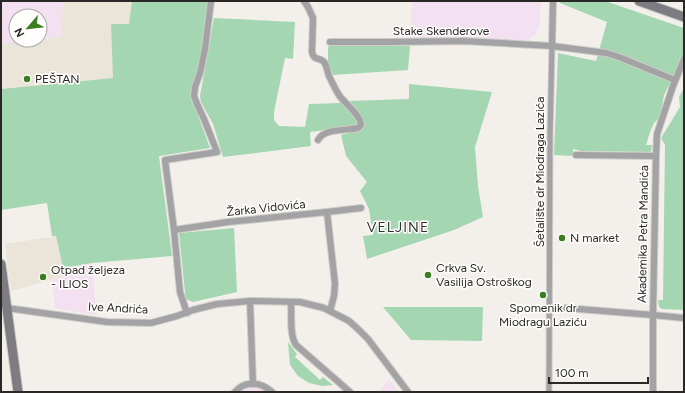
<svg xmlns="http://www.w3.org/2000/svg" width="685" height="393" font-family="Figtree,sans-serif">
	<style>
		.commercial { fill: #f3e0f1 }
		.built { fill: #eae5d8 }
		.green { fill: #a4d6b1 }
		.lines { fill: none; stroke-linecap: round; stroke-linejoin: round }
		.pedestrian-casing { stroke: #cfccc8; stroke-width: 7 }
		.minor-casing { stroke: #cfccc8; stroke-width: 8 }
		.secondary-casing { stroke: #cfccc8; stroke-width: 11 }
		.pedestrian { stroke: #a3a2a4; stroke-width: 5 }
		.minor { stroke: #a3a2a4; stroke-width: 6 }
		.secondary { stroke: #7d7c80; stroke-width: 9 }
		.poi-dot { fill: #3a7e21; stroke: #fffefc; stroke-width: 1.5 }
		.labels { text-anchor: middle; stroke-width: 3; stroke-linejoin: round; paint-order: stroke }
		.street-label { font-size: 12px; fill: #292826; stroke: #fffefc }
		.poi-label { font-size: 12px; fill: #292826; stroke: #fffefc; text-anchor: start }
		.quarter-label { font-size: 14px; letter-spacing: 1px; fill: #33312d; stroke: #fffefc }
	</style>
	<rect width="100%" height="100%" fill="#f3f0eb"/>
	<g class="commercial">
		<polygon points="1,1 63,1 61,37 40,39 40,16 16,16 16,40 35,40 1,44"/>
		<polygon points="412,1 541,1 539,27 534,36 528,40 522,41 410,38"/>
		<polygon points="92,263 96,315 55,308 52,280 65,276 63,268"/>
		<polygon points="389,379 399,392 379,392"/>
		<polygon points="252,386 257,387 269,392 239,392 245,389"/>
	</g>
	<g class="built">
		<polygon points="63,1 132,1 129,24 111,24 114,78 1,89 1,44 61,37"/>
		<polygon points="56,236 65,276 11,291 5,244"/>
	</g>
	<g class="green">
		<polygon points="132,1 208,1 201,57 191,92 195,107 210,148 159,156 172,256 92,263 63,268 56,236 52,236 47,203 1,210 1,89 113,78 111,24 129,24"/>
		<polygon points="560,1 605,1 684,28 684,59 676,76 668,87 664,95 660,117 654,123 650,132 646,145 652,145 651,152 581,151 573,149 573,156 554,155 558,53 596,61 607,22 560,3"/>
		<polygon points="214,18 295,22 293,59 285,58 274,112 274,120 279,126 305,127 309,104 341,103 356,118 358,121 358,125 356,126 310,132 311,146 223,157 213,124 201,102 200,96"/>
		<polygon points="331,45 410,46 408,70 333,75 328,62 328,47"/>
		<path d="M 409,84 L 492,92 L 475,147 L 478,186 L 483,217 L 454,230 L 367,259 L 363,236 L 373,235 L 369,209 L 360,191 L 367,182 L 346,156 L 341,135 L 361,130 C 361,130 364,125 364,125 C 366,117 351,105 347,101 L 409,99 Z"/>
		<polygon points="684,88 684,310 662,309 659,307 658,300 663,300 665,145 661,138 680,107 679,97"/>
		<polygon points="234,228 237,292 193,302 186,299 185,292 179,233"/>
		<polygon points="383,307 483,307 482,341 411,340"/>
		<polygon points="288,342 297,354 295,357 320,380 323,377 333,385 322,386 309,383 298,376 290,365"/>
	</g>
	<g class="lines">
		<g class="pedestrian-casing">
			<polyline id="pedestrian" points="549,392 550,137 552,46"/>
		</g>
		<g class="minor-casing">
			<g id="minor">
				<path d="M 304,1 L 308,7 L 313,18 L 312,52 C 314,61 318,57 323,61 C 327,64 327,71 329,76 C 332,82 335,89 339,95 C 345,104 361,115 361,125 L 358,128 C 346,131 324,128 318,140"/>
				<polyline points="330,42 388,42 464,41 552,46 606,53 619,57 675,80"/>
				<polyline points="552,46 553,1"/>
				<polyline points="576,155 656,156 653,315 653,392"/>
				<polyline points="656,156 657,134 673,86 684,59"/>
				<polyline points="327,212 335,284 334,296 330,311"/>
				<polyline points="174,230 228,222 327,212 361,208"/>
				<polyline points="250,301 253,384"/>
				<path d="M 291,302 C 292,314 289,334 296,345 L 350,392"/>
				<polyline points="7,308 107,322 151,323 177,316 193,310 217,304 250,301 300,302 324,308 349,321 358,329 368,339 408,392"/>
				<polyline points="566,308 653,315 684,318"/>
				<polyline points="187,313 180,292 174,230 165,160 217,152 204,119 197,104 194,96 195,87 200,73 205,49 211,1"/>
				<path d="M 235,392 C 245,380 261,382 272,392"/>
			</g>
		</g>
		<g class="secondary-casing">
			<g id="secondary">
				<polyline points="639,1 684,17"/>
				<polyline points="1,264 18,392"/>
			</g>
		</g>
		<use href="#pedestrian" class="pedestrian"/>
		<use href="#minor" class="minor"/>
		<use href="#secondary" class="secondary"/>
	</g>
	<g class="poi-dot">
		<circle cx="27" cy="79" r="4"/>
		<circle cx="562" cy="238" r="4"/>
		<circle cx="428" cy="275" r="4"/>
		<circle cx="43" cy="277" r="4"/>
		<circle cx="543" cy="295" r="4"/>
	</g>
	<g class="labels">
		<g class="street-label">
			<text x="441" y="35">Stake Skenderove</text>
			<text transform="translate(540 172) rotate(-90)" y="4">Šetalište dr Miodraga Lazića</text>
			<text transform="translate(266 208) rotate(-6)" y="4">Žarka Vidovića</text>
			<text transform="translate(643 234) rotate(-89)" y="4">Akademika Petra Mandića</text>
			<text transform="translate(118 308) rotate(3)" y="4">Ive Andrića</text>
		</g>
		<g class="poi-label">
			<text x="35" y="83">PEŠTAN</text>
			<text x="570" y="242">N market</text>
			<text x="436" y="272">Crkva Sv.<tspan x="436" dy="14">Vasilija Ostroškog</tspan></text>
			<text x="51" y="274">Otpad željeza<tspan x="51" dy="14">- ILIOS</tspan></text>
			<text x="543" y="312" text-anchor="middle">Spomenik dr<tspan x="543" dy="14">Miodragu Laziću</tspan></text>
		</g>
		<g class="quarter-label">
			<text x="398" y="232">VELJINE</text>
		</g>
	</g>
	<rect width="685" height="393" fill="none" stroke="#292826" stroke-width="4"/>
	<g transform="translate(28 28) rotate(242)"><circle r="19" fill="#fffefc" stroke="#a9a8a6"/>
	<path d="M0-3L7 15L0 10L-7 15Z" fill="#3a7e21"/>
	<text y="-6" font-size="11" font-weight="bold" text-anchor="middle" fill="#292826">N</text>
	</g>
	<path d="M549 377v6h99v-6" fill="none" stroke="#292826" stroke-width="2"/>
	<text x="555" y="377" font-size="12" fill="#292826" stroke="#fffefc" stroke-width="3" paint-order="stroke">100 m</text>
</svg>
